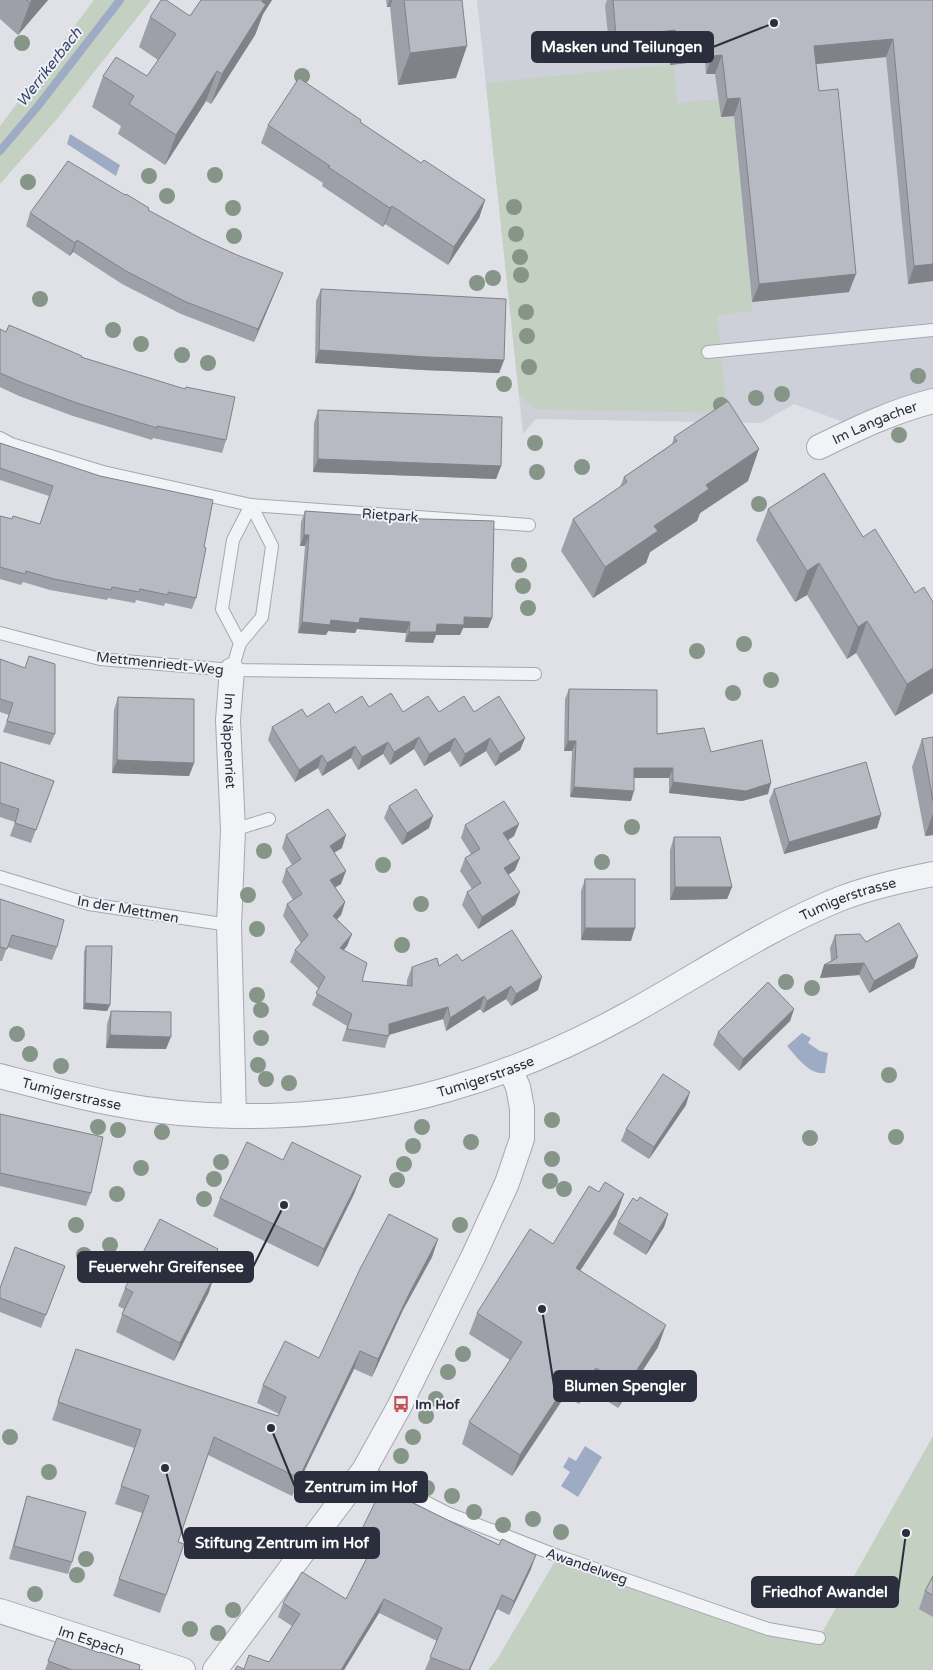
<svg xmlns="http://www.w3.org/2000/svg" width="933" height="1670" font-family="'Varela Round',sans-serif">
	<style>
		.built { fill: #ced0d9 }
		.green { fill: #c3d0c2 }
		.water { fill: #9eabc4 }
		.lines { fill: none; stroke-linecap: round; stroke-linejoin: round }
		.stream { stroke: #9eabc4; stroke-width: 8 }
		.lane-casing { stroke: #a6a8b1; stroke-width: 14 }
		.street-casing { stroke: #a6a8b1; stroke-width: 26 }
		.lane { stroke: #f2f3f6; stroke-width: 12 }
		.street { stroke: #f2f3f6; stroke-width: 24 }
		.tree { fill: #859587 }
		.wall { fill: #9da0a8 }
		.shaded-wall { fill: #808288 }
		.building { fill: #b7bac3; stroke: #808288 }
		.labels { text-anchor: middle; stroke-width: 4; stroke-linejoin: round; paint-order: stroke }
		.street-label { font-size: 14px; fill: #2a2e3d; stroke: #eff0f5 }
		.poi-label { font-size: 14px; font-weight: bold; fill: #2a2e3d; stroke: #eff0f5; text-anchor: start }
		.water-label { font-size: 15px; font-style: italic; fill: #38486d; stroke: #eff0f5 }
		.leader { fill: none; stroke: #2a2e3d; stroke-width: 2 }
		.callout-dot { fill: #2a2e3d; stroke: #eff0f5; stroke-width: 2 }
		.callout { fill: #2a2e3d; stroke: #2a2e3d; stroke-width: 2 }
		.callout-label { font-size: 15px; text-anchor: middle; font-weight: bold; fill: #fff }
	</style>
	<rect width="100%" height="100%" fill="#e0e1e7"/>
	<polygon class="built" points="477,0 933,0 933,389 914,395 846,423 794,404 761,423 536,419 523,434"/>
	<g class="green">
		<polygon points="94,0 151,0 57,119 0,184 0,126"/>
		<polygon points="674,64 677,103 719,99 721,118 734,117 752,311 717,315 727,413 534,409 519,394 486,83"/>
		<polygon points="933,1436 933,1670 488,1670 496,1661 558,1556 768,1629 819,1638"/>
	</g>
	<g class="water">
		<polygon points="70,134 120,165 116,176 67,144"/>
		<path d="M 802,1033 L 811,1038 L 808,1043 L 820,1051 L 828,1053 L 825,1073 C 809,1075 797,1057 787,1046 Z"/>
		<polygon points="585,1446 602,1457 578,1497 561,1486 570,1472 563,1467 569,1457 576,1461"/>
	</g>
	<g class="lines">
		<polyline class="stream" points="0,151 38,106 120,0"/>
		<g class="lane-casing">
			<g id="lane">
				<polyline points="708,352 933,330"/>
				<polyline points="0,438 11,444 103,472 251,505 529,525"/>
				<polyline points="0,633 100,659 232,670 535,674"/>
				<polyline points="240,643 222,609 233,540 251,505"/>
				<polyline points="232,670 240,643 262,617 272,546 251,505"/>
				<polyline points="233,830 269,819"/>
				<polyline points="0,877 89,904 229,925"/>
				<polyline points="364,1470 447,1513 558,1556 768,1629 819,1638"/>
			</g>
		</g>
		<g class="street-casing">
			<g id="street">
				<path id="s1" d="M 819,447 C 856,429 893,411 933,401"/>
				<path id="s2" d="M 232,670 L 228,720 L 233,830 L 229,925 L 234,1116"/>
				<path id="s3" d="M 0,1076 C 38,1086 77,1097 116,1104 C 219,1124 345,1119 446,1090 C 510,1072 570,1046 628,1014 C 699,975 767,928 842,898 C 871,887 903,880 933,874"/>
				<path id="s4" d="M 0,1611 L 183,1670"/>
				<polyline points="215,1670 364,1470 399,1407 474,1255 507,1183 522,1139 522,1108 518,1087 510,1069"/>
			</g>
		</g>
		<use href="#lane" class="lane"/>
		<use href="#street" class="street"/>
	</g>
	<g class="tree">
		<circle cx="22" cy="43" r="8"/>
		<circle cx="302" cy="76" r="8"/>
		<circle cx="215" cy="175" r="8"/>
		<circle cx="149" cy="176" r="8"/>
		<circle cx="28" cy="182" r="8"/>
		<circle cx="167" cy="196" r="8"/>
		<circle cx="514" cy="207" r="8"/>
		<circle cx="233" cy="208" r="8"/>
		<circle cx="516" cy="234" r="8"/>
		<circle cx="234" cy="236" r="8"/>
		<circle cx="520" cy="257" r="8"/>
		<circle cx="521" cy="275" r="8"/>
		<circle cx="493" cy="278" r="8"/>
		<circle cx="477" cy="283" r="8"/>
		<circle cx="40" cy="299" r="8"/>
		<circle cx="526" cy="312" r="8"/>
		<circle cx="113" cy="330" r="8"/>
		<circle cx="527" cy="336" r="8"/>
		<circle cx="141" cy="344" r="8"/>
		<circle cx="182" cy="355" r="8"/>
		<circle cx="208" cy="363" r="8"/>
		<circle cx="529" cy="367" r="8"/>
		<circle cx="918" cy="376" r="8"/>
		<circle cx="504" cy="384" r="8"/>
		<circle cx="782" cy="394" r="8"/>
		<circle cx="756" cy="398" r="8"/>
		<circle cx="721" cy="405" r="8"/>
		<circle cx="899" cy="435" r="8"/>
		<circle cx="535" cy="443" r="8"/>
		<circle cx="582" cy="467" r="8"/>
		<circle cx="537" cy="472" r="8"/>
		<circle cx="759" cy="504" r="8"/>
		<circle cx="519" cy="565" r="8"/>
		<circle cx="523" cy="586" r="8"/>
		<circle cx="528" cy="608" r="8"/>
		<circle cx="744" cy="644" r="8"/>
		<circle cx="697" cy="651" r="8"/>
		<circle cx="771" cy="680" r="8"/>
		<circle cx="733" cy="693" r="8"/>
		<circle cx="632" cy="827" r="8"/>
		<circle cx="264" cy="851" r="8"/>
		<circle cx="602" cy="862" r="8"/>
		<circle cx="383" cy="865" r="8"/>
		<circle cx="248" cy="895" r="8"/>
		<circle cx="421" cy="904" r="8"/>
		<circle cx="257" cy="929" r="8"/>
		<circle cx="402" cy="945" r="8"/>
		<circle cx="786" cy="982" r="8"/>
		<circle cx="812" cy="988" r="8"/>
		<circle cx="257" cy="995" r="8"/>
		<circle cx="261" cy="1010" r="8"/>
		<circle cx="17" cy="1034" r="8"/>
		<circle cx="261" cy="1038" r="8"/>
		<circle cx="30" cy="1054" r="8"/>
		<circle cx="258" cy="1065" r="8"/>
		<circle cx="61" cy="1066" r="8"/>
		<circle cx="889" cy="1075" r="8"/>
		<circle cx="266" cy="1079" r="8"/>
		<circle cx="289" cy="1083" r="8"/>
		<circle cx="552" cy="1120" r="8"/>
		<circle cx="98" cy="1127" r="8"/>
		<circle cx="422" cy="1127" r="8"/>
		<circle cx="118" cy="1130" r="8"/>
		<circle cx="162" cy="1132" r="8"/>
		<circle cx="896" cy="1137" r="8"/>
		<circle cx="810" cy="1138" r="8"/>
		<circle cx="471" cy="1142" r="8"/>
		<circle cx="413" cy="1146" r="8"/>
		<circle cx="552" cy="1159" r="8"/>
		<circle cx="221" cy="1162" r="8"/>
		<circle cx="404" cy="1164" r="8"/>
		<circle cx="141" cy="1168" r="8"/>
		<circle cx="214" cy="1179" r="8"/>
		<circle cx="397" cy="1180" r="8"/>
		<circle cx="550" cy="1181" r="8"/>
		<circle cx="564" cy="1189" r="8"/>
		<circle cx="117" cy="1194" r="8"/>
		<circle cx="204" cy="1199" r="8"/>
		<circle cx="76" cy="1225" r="8"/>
		<circle cx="460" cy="1225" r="8"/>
		<circle cx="110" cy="1245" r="8"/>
		<circle cx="84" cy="1255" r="8"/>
		<circle cx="463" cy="1354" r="8"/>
		<circle cx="448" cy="1372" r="8"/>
		<circle cx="436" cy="1399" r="8"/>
		<circle cx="426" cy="1416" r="8"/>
		<circle cx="10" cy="1437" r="8"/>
		<circle cx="413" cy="1437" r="8"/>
		<circle cx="401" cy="1456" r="8"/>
		<circle cx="49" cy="1472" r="8"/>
		<circle cx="427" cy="1488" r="8"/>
		<circle cx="452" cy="1496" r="8"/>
		<circle cx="474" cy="1512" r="8"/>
		<circle cx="533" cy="1519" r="8"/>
		<circle cx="503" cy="1525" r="8"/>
		<circle cx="561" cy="1532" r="8"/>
		<circle cx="86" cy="1559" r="8"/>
		<circle cx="77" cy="1575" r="8"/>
		<circle cx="35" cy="1594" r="8"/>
		<circle cx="233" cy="1610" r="8"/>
		<circle cx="190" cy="1629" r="8"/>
		<circle cx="218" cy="1633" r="8"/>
	</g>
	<g class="wall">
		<polygon points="0,0 48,0 18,35 0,19"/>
		<polygon points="201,0 272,0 263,14 255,35 211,104 206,101 165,165 118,134 121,126 92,107 103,76 147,76 158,60 139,47 150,17 190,16"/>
		<polygon points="386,0 462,0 456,78 398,85 390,7 387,7"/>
		<polygon points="607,0 933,0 933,281 908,284 886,57 816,64 819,91 849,292 752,302 734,116 721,117 715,74 706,74 705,61 670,65 668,49 610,55 605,6"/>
		<polygon points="360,122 421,163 485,200 479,218 448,265 385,224 383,227 322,186 323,183 261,143 268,125"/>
		<polygon points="148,210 278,285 254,342 181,314 122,284 73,252 70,256 26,226 30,213"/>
		<polygon points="321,289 504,360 499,373 423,370 315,363 316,301"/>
		<polygon points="0,329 6,332 81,357 226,440 222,453 153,438 152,440 73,416 19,396 0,387"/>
		<polygon points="318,410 501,466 496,479 313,472 314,423"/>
		<polygon points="674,437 748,481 700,513 697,521 650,552 646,563 593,598 561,551 573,519 620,487 624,477 672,444"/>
		<polygon points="0,443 204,547 196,598 192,609 165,603 164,606 136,600 135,603 108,598 107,600 50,590 23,582 21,585 0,579 0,516 12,519 40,524 49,496 0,480"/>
		<polygon points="824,473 933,693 895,716 856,653 847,659 807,595 795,602 756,540 768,509"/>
		<polygon points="305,511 391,518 492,618 488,628 463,628 460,635 436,635 433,643 405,642 406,633 357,629 355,633 328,631 326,635 298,633 305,546 300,546 301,522"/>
		<polygon points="0,659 55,734 50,745 3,732 9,715 0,712"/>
		<polygon points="569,689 657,734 711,752 768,794 742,801 669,793 669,778 634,778 631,801 570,797 572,751 564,751 565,699"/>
		<polygon points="118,697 194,763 189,776 112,773 114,710"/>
		<polygon points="369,707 403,712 474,712 525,738 520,750 495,766 486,751 460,767 450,751 424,766 414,749 390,765 383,754 358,770 351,758 322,776 318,768 295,782 268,740 272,727 307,717 335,713"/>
		<polygon points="933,737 933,835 925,836 912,767 922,739"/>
		<polygon points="0,762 54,781 31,843 10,836 15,822 0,817"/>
		<polygon points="774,789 881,815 877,828 784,854 769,801"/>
		<polygon points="389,806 429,828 402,845 384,818"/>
		<polygon points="465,825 514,836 508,840 515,870 508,875 515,905 478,929 462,905 467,892 472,889 460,871 465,858 471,854 461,838"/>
		<polygon points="286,835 342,848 334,853 341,884 335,887 345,902 341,915 337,919 352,934 347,946 344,950 362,981 407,986 407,980 412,967 439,966 462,961 538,990 511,1006 506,999 483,1013 480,1009 446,1031 443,1019 389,1035 385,1048 342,1041 347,1026 312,1005 319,989 290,962 295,950 301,943 283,916 287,904 293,900 282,882 286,869 292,865 282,848"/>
		<polygon points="674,837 732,887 727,899 670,900 670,850"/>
		<polygon points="585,879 631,941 581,940 581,891"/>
		<polygon points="0,899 57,947 52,960 7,947 2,961 0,961"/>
		<polygon points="835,935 866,942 918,956 914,968 869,993 859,975 820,978 824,965 831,961 830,948"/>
		<polygon points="86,946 110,1005 107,1011 83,1009 84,952"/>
		<polygon points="794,1009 790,1021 739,1071 713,1045 718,1032"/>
		<polygon points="111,1011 166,1049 106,1048 107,1024"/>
		<polygon points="686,1105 649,1159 621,1141 626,1129"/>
		<polygon points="0,1114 91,1193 86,1206 0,1186"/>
		<polygon points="283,1160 361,1176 354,1194 318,1267 213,1216 220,1198"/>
		<polygon points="599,1192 624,1194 616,1216 580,1271 658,1347 618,1408 588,1389 579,1404 565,1396 512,1476 462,1444 469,1422 510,1360 469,1334 477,1313 553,1244"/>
		<polygon points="637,1201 668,1214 664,1227 646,1255 613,1234 618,1222"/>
		<polygon points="438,1239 432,1257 403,1310 372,1377 354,1369 292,1496 208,1455 178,1542 184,1544 160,1613 113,1596 142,1513 115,1504 134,1448 52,1420 76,1349 278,1416 279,1414 257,1403 263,1385 319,1358"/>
		<polygon points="65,1266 41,1328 0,1312 0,1288"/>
		<polygon points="212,1267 210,1271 209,1292 174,1361 116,1332 124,1309 118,1306 125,1288"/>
		<polygon points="27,1496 72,1562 68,1574 9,1559 23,1509"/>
		<polygon points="361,1531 531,1569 509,1615 497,1609 470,1670 425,1670 437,1641 379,1613 344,1670 269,1662 292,1626 278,1617 283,1603 346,1599 370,1551 356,1545"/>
		<polygon points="933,1576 933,1617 919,1609 925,1591"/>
		<polygon points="57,1638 139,1670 45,1670"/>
	</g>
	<g class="shaded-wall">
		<polygon points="32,0 48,0 18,35 30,3"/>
		<polygon points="263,0 272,0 263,14 255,35 211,104 222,74"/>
		<polygon points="390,0 392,0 390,7 387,7"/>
		<polygon points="675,30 668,49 610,55 616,37"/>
		<polygon points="893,39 886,57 807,65 814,46"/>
		<polygon points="712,43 705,61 670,65 676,47"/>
		<polygon points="467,46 456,78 398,85 410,53"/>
		<polygon points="722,55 715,74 706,74 712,56"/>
		<polygon points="217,71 206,101 165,165 176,135"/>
		<polygon points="740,98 734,116 721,117 727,99"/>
		<polygon points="485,200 479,218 448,265 454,247"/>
		<polygon points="392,206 385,224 383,227 390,208"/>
		<polygon points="77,240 73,252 70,256 75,243"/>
		<polygon points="933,264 933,281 908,284 914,266"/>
		<polygon points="283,273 278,285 254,342 258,329"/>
		<polygon points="856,274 849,292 752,302 759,284"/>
		<polygon points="319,350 504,360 499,373 423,370 315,363"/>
		<polygon points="759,449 748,481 700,513 697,521 650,552 646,563 593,598 605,567 654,526 706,485"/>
		<polygon points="318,459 501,466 496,479 313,472"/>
		<polygon points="304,535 309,535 305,546 300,546"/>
		<polygon points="819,563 807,595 795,602 807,571"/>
		<polygon points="464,617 492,618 488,628 463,628 460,635 436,635 433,643 405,642 409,632"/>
		<polygon points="360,618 410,622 406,633 357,629 355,633 328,631 326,635 298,633 302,622"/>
		<polygon points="867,621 856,653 847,659 858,627"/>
		<polygon points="933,668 933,693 895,716 907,684"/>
		<polygon points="419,737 414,749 390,765 394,752"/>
		<polygon points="455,738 450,751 424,766 429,754"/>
		<polygon points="490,738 486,751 460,767 465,754"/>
		<polygon points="525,738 520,750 495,766 500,754"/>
		<polygon points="568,741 576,741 572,751 564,751"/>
		<polygon points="388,742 383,754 358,770 362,757"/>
		<polygon points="355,746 351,758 322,776 327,763"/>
		<polygon points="322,755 318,768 295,782 299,770"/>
		<polygon points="117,760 194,763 189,776 112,773"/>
		<polygon points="634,768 673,768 669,778 631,778"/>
		<polygon points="673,782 771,783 768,794 742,801 669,793"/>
		<polygon points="574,787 634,791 631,801 570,797"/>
		<polygon points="933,813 933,835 925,836"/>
		<polygon points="881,815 877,828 784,854 789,842"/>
		<polygon points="433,816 429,828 402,845 407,833"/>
		<polygon points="519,824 514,836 499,846 503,833"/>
		<polygon points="346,835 342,848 325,858 330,846"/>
		<polygon points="520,858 515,870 499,881 504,868"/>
		<polygon points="346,871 341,884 326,893 330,880"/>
		<polygon points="675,887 732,887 727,899 670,900"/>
		<polygon points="520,892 515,905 478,929 482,917"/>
		<polygon points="345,902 341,915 329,928 333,916"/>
		<polygon points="585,928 635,928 631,941 581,940"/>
		<polygon points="352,934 347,946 335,960 340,948"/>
		<polygon points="918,956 914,968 869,993 874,981"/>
		<polygon points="864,963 859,975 820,978 824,965"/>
		<polygon points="542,977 538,990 511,1006 516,994"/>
		<polygon points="511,986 506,999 483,1013 487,1001"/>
		<polygon points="484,996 480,1009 446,1031 450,1018"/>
		<polygon points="85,1003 110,1005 107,1011 83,1009"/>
		<polygon points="448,1007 443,1019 388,1035 389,1024"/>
		<polygon points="794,1009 790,1021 739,1071 743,1059"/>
		<polygon points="110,1035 171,1037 166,1049 106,1048"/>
		<polygon points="690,1092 686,1105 649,1159 654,1147"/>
		<polygon points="361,1176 354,1194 318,1267 324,1249"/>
		<polygon points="624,1194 616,1216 568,1289 576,1268"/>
		<polygon points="668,1214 664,1227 646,1255 651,1242"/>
		<polygon points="438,1239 432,1257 403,1310 372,1377 378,1359 410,1292"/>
		<polygon points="218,1249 212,1267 201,1288 208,1270"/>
		<polygon points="215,1274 209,1292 174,1361 180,1343"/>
		<polygon points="666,1325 658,1347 618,1408 626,1387"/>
		<polygon points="360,1351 354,1369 292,1496 299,1478"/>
		<polygon points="596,1368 588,1389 579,1404 586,1383"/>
		<polygon points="573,1374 565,1396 512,1476 520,1455"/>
		<polygon points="536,1555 531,1569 509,1615 514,1601"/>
		<polygon points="502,1595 497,1609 470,1670 469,1670"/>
		<polygon points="384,1599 379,1613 344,1670 341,1670"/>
	</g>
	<g class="building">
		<polygon points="26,0 32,0 30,3"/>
		<polygon points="161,0 166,0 190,16 201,0 263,0 262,2 266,4 222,74 217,71 176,135 129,104 134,96 103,76 116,57 147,76 176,34 150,17"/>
		<polygon points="404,0 462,0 467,46 410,53"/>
		<polygon points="613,0 933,0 933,264 914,266 893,39 814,46 819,91 838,89 856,274 759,284 740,98 727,99 722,55 712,56 712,43 676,47 675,30 616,37"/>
		<polygon points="299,78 361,120 360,122 421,163 424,160 485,200 454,247 392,206 390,208 328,167 330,166 268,125"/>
		<polygon points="68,161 125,195 126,194 149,208 148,210 202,239 237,255 283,273 258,329 186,302 126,271 77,240 75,243 30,213"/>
		<polygon points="321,289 506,299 504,360 428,357 319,350"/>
		<polygon points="9,325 82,356 81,357 185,389 186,387 235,397 226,440 157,426 157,428 77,403 23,383 0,373 0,329 6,332"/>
		<polygon points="728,401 759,449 706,485 709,489 654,526 658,531 605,567 573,519 627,482 624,477 677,441 674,437"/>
		<polygon points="318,410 502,417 501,466 318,459"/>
		<polygon points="0,443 100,476 213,500 204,547 206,548 196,598 168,592 168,595 140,589 139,592 112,587 111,590 54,579 26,571 25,574 0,567 0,516 12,519 13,516 40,524 53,486 0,468"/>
		<polygon points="824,473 863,537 875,529 915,593 924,587 933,602 933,668 907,684 867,621 858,627 819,563 807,571 768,509"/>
		<polygon points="305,511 391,517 391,518 494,521 492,618 464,617 464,625 437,624 436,632 409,632 410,622 360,618 359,623 331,620 330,625 302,622 309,535 304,535"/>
		<polygon points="29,656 55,664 55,734 7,721 13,703 0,699 0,659 25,668"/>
		<polygon points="569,689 657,690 657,734 704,728 711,752 762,740 771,783 746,791 673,782 673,768 634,768 634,791 574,787 576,741 568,741"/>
		<polygon points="391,693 403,712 428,696 439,712 464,696 474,712 499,696 525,738 500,754 490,738 465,754 455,738 429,754 419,737 394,752 388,742 362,757 355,746 327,763 322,755 299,770 272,727 302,709 307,717 329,703 335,713 362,696 369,707"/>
		<polygon points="118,697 194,699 194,763 117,760"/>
		<polygon points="933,737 933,801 922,739"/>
		<polygon points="0,762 54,781 36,830 15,823 19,809 0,803"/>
		<polygon points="866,762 881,815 789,842 774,789"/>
		<polygon points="416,789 433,816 407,833 389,806"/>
		<polygon points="504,801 519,824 503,833 520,858 504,868 520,892 482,917 467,892 481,883 465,858 480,849 465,825"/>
		<polygon points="328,809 346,835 330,846 346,871 330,880 345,902 333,916 352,934 340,948 367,963 362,981 412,986 412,967 437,958 439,966 457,954 462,961 512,930 542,977 516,994 511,986 487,1001 484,996 450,1018 448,1007 389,1024 389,1036 347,1029 352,1014 316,993 325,977 295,950 308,935 287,904 302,894 286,869 301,859 286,835"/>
		<polygon points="674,837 720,837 732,887 675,887"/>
		<rect x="585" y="879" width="50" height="49"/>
		<polygon points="0,899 64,920 57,947 12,935 7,949 0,947"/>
		<polygon points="899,923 918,956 874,981 864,963 824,965 837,958 835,935 860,934 866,942"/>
		<polygon points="86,946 112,946 110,1005 85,1003"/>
		<polygon points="768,982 794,1009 743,1059 718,1032"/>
		<polygon points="111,1011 171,1012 171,1037 110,1035"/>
		<polygon points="663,1074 690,1092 654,1147 626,1129"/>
		<polygon points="0,1114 103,1137 91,1193 0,1173"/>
		<polygon points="247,1142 283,1160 292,1142 361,1176 324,1249 220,1198"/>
		<polygon points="605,1182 624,1194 576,1268 666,1325 626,1387 596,1368 586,1383 573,1374 520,1455 469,1422 522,1342 477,1313 530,1229 553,1244 589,1186 599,1192"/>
		<polygon points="640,1197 668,1214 651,1242 618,1222 633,1198 637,1201"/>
		<polygon points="389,1214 438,1239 410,1292 378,1359 360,1351 299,1478 214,1437 178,1542 184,1544 166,1595 119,1579 149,1496 121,1486 141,1430 58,1402 76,1349 278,1416 286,1397 263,1385 285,1341 319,1358 360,1269"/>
		<polygon points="160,1219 218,1249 208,1270 215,1274 180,1343 122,1314 133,1292 125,1288"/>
		<polygon points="15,1247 65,1266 46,1315 0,1298 0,1288"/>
		<polygon points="382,1488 499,1545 502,1539 536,1555 514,1601 502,1595 469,1670 463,1670 430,1657 442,1628 384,1599 341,1670 235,1670 237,1666 244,1669 249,1655 269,1662 300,1614 283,1603 302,1572 346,1599 377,1538 361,1531"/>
		<polygon points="27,1496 86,1512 72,1562 14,1546"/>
		<polygon points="933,1576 933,1595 925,1591"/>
		<polygon points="57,1638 100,1653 100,1652 140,1665 139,1670 72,1670 48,1661"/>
	</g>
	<defs>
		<g id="bus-bare" transform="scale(1.35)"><path d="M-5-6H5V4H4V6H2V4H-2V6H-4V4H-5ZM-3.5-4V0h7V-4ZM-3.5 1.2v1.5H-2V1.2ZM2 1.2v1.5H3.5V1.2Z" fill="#c05150" stroke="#eff0f5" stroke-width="2.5" paint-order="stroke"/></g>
	</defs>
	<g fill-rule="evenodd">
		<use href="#bus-bare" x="401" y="1404"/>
	</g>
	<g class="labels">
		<g class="street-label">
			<text dy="5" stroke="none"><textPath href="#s1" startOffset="61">Im Langacher</textPath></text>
			<text transform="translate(390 515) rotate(4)" y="5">Rietpark</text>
			<text transform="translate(160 663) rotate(6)" y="5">Mettmenriedt-Weg</text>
			<text dy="5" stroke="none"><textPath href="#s2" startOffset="71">Im Näppenriet</textPath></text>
			<text dy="5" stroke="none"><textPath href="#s3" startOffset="899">Tumigerstrasse</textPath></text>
			<text transform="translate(128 909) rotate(10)" y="5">In der Mettmen</text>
			<text dy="5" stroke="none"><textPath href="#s3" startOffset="494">Tumigerstrasse</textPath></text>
			<text dy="5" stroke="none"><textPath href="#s3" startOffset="74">Tumigerstrasse</textPath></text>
			<text transform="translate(587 1566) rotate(19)" y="5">Awandelweg</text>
			<text dy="5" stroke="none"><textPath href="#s4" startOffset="96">Im Espach</textPath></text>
		</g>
		<g class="poi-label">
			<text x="415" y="1409">Im Hof</text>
		</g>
		<g class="water-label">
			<text transform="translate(49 67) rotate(-52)" y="5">Werrikerbach</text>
		</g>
	</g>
	<path class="leader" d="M774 23L713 47M284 1205L253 1267M542 1309L554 1386M271 1428L295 1487M165 1468L185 1543M906 1533L898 1592"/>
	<g class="callout-dot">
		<circle cx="774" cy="23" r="5"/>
		<circle cx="284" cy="1205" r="5"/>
		<circle cx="542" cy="1309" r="5"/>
		<circle cx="271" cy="1428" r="5"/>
		<circle cx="165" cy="1468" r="5"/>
		<circle cx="906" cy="1533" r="5"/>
	</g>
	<g class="callout">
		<rect x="532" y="32" width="181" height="30" rx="5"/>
		<rect x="78" y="1252" width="175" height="30" rx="5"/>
		<rect x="554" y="1371" width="142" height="30" rx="5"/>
		<rect x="295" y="1472" width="132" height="30" rx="5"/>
		<rect x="185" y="1528" width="194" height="30" rx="5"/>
		<rect x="752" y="1577" width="146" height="30" rx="5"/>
	</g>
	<g class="callout-label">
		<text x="622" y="52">Masken und Teilungen</text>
		<text x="166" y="1272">Feuerwehr Greifensee</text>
		<text x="625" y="1391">Blumen Spengler</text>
		<text x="361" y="1492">Zentrum im Hof</text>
		<text x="282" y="1548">Stiftung Zentrum im Hof</text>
		<text x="825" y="1597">Friedhof Awandel</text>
	</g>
</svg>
